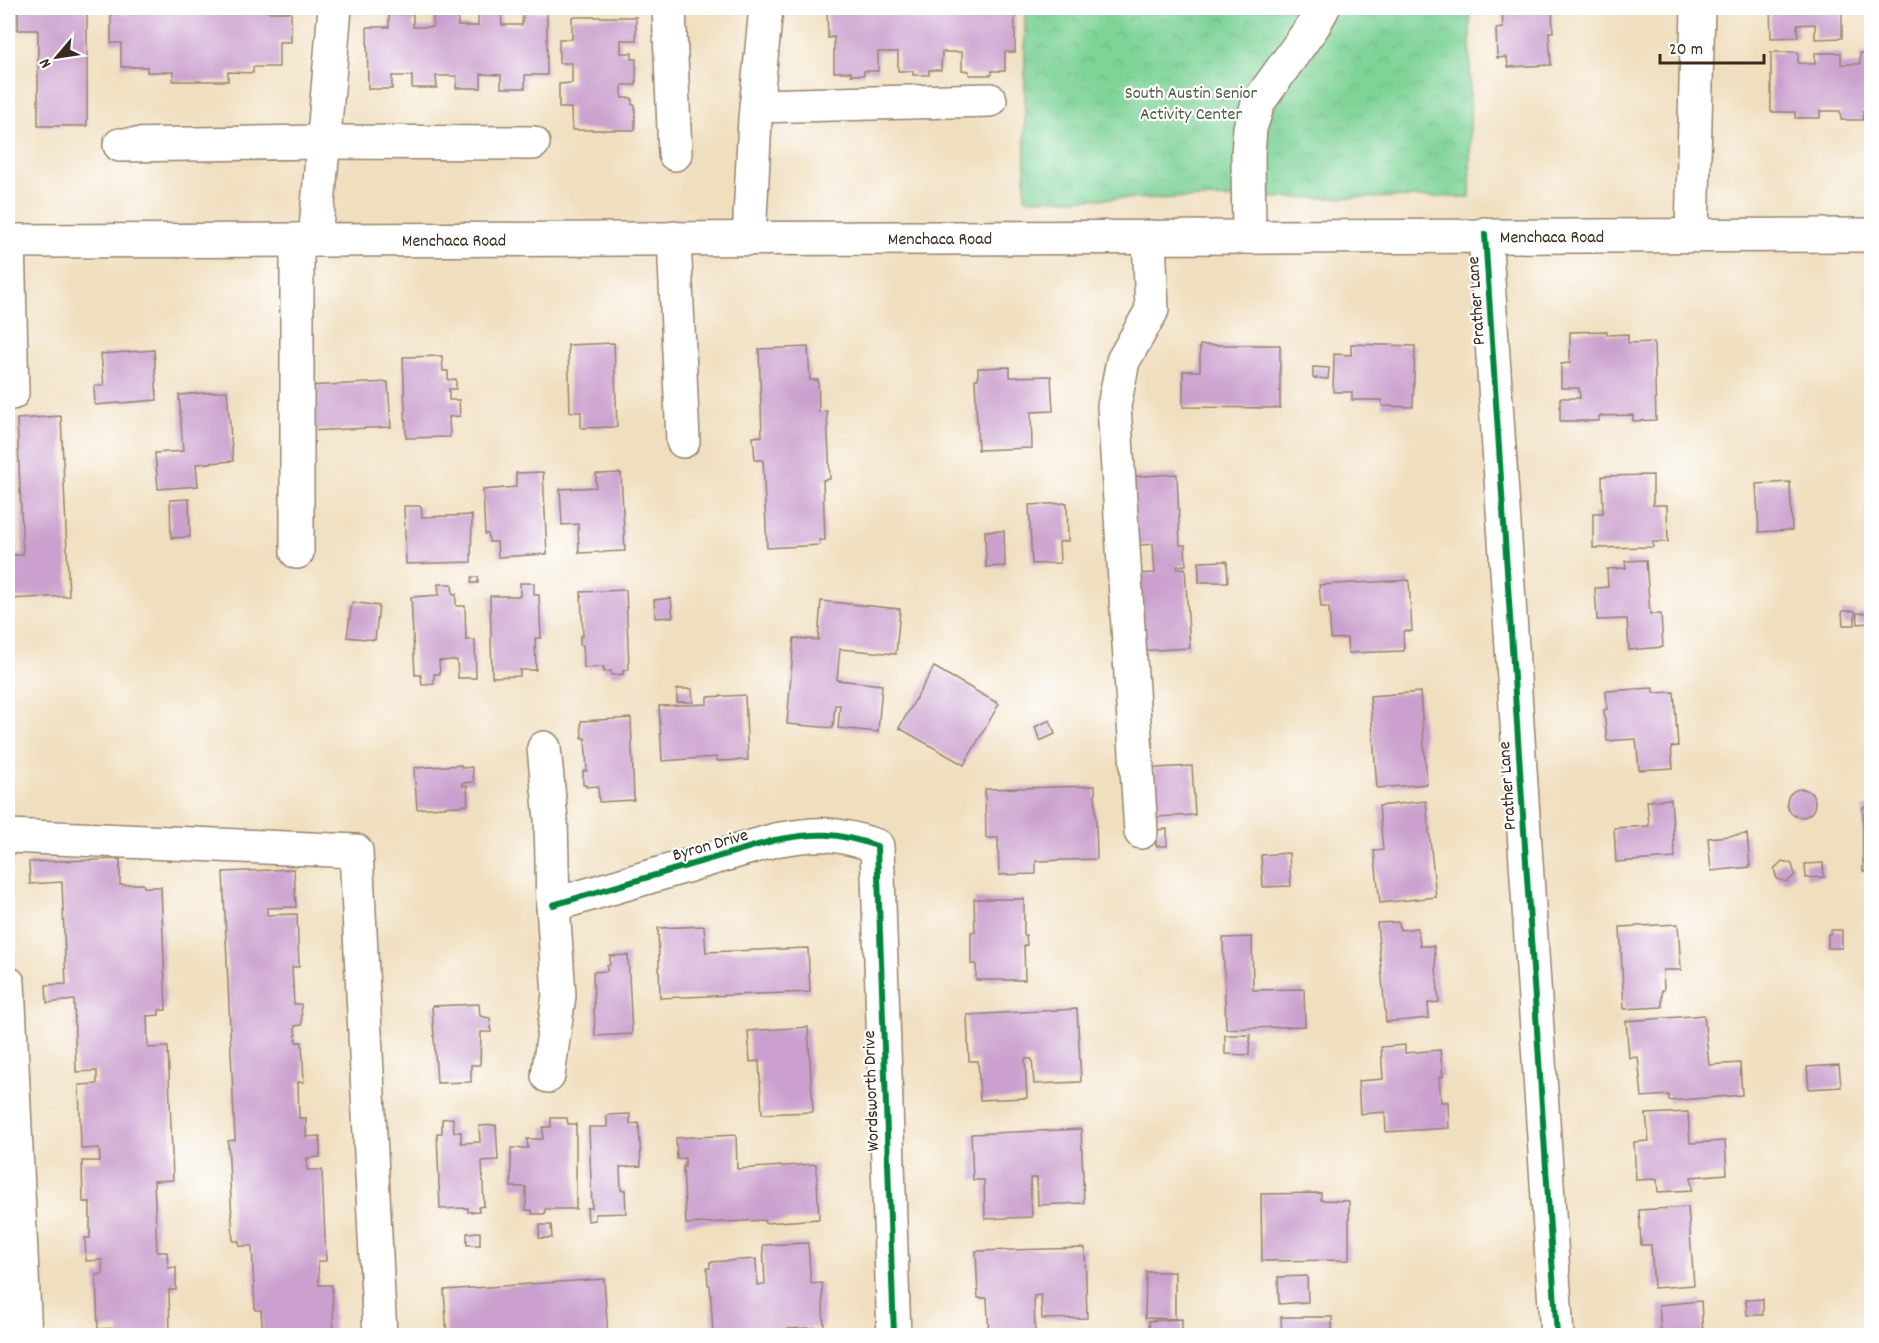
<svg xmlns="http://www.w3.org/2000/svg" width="1879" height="1343" font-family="Dekko,sans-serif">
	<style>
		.park { fill: url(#park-crowns); stroke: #5c7e5a; stroke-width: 1.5 }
		.building { fill: #cba0ce }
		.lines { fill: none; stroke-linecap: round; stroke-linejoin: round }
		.minor-casing { stroke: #96846e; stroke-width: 36 }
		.major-casing { stroke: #96846e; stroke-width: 36 }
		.minor { stroke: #fff; stroke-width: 33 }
		.major { stroke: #fff; stroke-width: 33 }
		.cycleway-casing { stroke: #fff; stroke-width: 10 }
		.cycleway { stroke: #00873e; stroke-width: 6 }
		.labels { text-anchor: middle; stroke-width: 4.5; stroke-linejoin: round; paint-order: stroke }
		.park-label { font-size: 18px; fill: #4f5d42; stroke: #fff }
		.street-label { font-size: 18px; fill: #3b2a1e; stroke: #fff }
	</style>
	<defs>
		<pattern id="park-crowns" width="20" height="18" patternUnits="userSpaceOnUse" patternTransform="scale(1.5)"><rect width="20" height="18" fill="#7ed397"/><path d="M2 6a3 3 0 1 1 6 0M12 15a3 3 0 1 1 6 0" fill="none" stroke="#6eb582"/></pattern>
	</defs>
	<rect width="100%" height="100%" fill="#fff"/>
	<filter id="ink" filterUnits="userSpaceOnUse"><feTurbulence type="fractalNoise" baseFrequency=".0167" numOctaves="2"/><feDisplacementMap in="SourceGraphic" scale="12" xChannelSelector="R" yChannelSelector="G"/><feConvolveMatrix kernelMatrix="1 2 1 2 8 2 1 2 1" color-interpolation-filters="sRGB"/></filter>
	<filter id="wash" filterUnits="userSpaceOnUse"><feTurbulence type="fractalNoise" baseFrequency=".008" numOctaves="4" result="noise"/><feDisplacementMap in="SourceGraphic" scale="24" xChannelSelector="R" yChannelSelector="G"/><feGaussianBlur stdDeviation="1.35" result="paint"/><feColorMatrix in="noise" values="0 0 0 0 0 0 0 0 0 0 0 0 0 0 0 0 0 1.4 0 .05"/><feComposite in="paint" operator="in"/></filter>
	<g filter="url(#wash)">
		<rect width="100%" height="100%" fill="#f0dfbf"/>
		<polygon class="park" points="1025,8 1470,8 1470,197 1025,199"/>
		<g id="blocks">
			<g class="building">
				<polygon points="18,8 87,8 87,126 38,126 38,30 18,30"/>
				<polygon points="136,8 160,8 160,13 240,12 241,8 267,8 267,12 291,12 291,42 279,42 279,67 253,67 253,73 228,72 228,81 173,81 173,72 147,72 147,67 121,67 121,43 111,43 111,14 137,14"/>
				<polygon points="1502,8 1552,9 1553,32 1549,32 1551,65 1508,67 1507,57 1497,58 1496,29 1503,28"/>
				<polygon points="1770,8 1842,8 1842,38 1815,39 1815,24 1797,25 1798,37 1771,38"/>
				<polygon points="1856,8 1872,8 1872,12 1856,11"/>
				<polygon points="1015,10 1015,52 1005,52 1005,71 992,71 992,75 969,75 969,71 962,70 962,52 942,52 941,70 929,70 929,75 913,75 913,71 898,71 898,52 878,52 878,71 864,71 864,75 851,75 851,72 834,72 834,37 828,38 827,11"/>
				<polygon points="478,12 501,12 502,25 522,25 523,12 547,12 547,75 525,75 525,88 501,88 501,75 481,74 481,88 456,88 457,76 436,76 437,88 412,88 412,76 392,76 392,89 368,89 367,27 389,27 389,14 413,14 413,27 433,27 433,13 458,13 458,26 478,26"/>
				<polygon points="572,17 636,17 636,40 621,40 621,53 632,53 632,59 636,59 636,85 622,85 622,98 632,98 632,105 635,105 635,130 572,130 571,108 559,108 559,84 572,83 572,63 559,63 559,39 572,39"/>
				<polygon points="1771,52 1798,52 1798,63 1815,64 1815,53 1841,53 1841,64 1860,64 1860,53 1872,53 1872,110 1863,111 1863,120 1841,120 1840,111 1820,111 1820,118 1795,118 1795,112 1771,112"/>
				<polygon points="1607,331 1607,335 1628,334 1628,343 1654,342 1656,420 1633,421 1633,415 1599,416 1599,421 1560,421 1560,398 1580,398 1579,388 1561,388 1561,364 1570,363 1570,332"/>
				<polygon points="614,343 617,427 581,428 581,412 570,412 568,345"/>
				<polygon points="1351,344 1415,346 1413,407 1382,406 1382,400 1352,400 1352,392 1333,392 1334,354 1351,355"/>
				<polygon points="1200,345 1280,345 1280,408 1183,407 1183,371 1200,371"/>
				<polygon points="808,347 810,380 818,380 819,412 827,411 830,479 823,480 825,540 819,540 820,545 767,548 763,460 755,460 753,437 762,436 759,349"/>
				<polygon points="154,350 157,400 95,405 94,386 104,385 101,354"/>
				<polygon points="442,356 443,371 448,371 448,380 456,379 456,389 449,389 449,400 459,400 460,416 449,417 450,437 406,438 403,357"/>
				<polygon points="1010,367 1010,377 1051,376 1053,411 1031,412 1032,448 978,450 975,379 978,379 978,368"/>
				<polygon points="1313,367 1329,368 1328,379 1313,378"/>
				<polygon points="388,382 391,427 307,431 305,386"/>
				<polygon points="227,391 233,461 196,464 198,486 158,489 155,453 183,451 179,395"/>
				<polygon points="61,416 69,596 8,599 8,555 23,555 17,419"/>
				<polygon points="543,472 547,554 498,557 497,542 489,542 488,534 485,534 483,490 516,487 516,473"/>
				<polygon points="621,473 625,551 579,553 578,524 562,525 560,489 596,487 596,474"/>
				<polygon points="1177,474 1180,545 1185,545 1186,565 1177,566 1177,569 1185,568 1190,648 1139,651 1136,574 1155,573 1153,544 1134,546 1128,477"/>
				<polygon points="1653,475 1653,505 1667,505 1668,542 1653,542 1653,547 1593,548 1593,513 1603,513 1602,476"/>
				<polygon points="1790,482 1792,530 1759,532 1756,484"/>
				<polygon points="189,499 190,537 171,538 170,500"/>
				<polygon points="1067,503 1068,541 1059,542 1060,563 1032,564 1029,505"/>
				<polygon points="404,506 421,506 422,517 472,515 471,562 406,564"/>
				<polygon points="985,531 1004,531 1005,566 986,567"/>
				<polygon points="1646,560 1650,614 1661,614 1663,647 1629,650 1627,619 1597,620 1595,588 1608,587 1607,569 1626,568 1625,561"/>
				<polygon points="1227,561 1228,582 1199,582 1199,562"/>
				<polygon points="472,577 478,577 478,583 471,583"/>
				<polygon points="1409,580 1412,631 1403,631 1404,651 1348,653 1347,638 1331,639 1329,607 1321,607 1319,585"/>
				<polygon points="520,583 534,583 534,595 539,595 541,638 535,638 536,670 520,670 520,676 492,677 490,596 520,596"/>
				<polygon points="438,584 452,584 453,595 456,594 456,606 465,606 466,640 475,640 476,678 458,678 457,660 439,661 440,674 434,674 434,684 422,685 421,675 415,675 411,597 439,595"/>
				<polygon points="626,590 629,670 623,671 623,674 611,675 611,671 604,672 604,667 584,668 583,645 580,645 580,636 583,636 581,592"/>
				<polygon points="671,598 673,617 655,618 654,600"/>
				<polygon points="821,601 900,609 896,654 840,649 837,680 882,685 878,732 838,728 840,705 835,705 833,728 787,724 794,638 818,640"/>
				<polygon points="352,602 379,606 375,640 347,637"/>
				<polygon points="1842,611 1855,611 1855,625 1843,625"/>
				<polygon points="1857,613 1867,613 1868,623 1858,624"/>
				<polygon points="934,667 999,704 964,765 899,728"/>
				<polygon points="1653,688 1653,693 1674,692 1678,746 1671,747 1673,768 1639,770 1636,739 1607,741 1604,710 1607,709 1606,691"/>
				<polygon points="677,689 692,689 693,702 677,702"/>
				<polygon points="1420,692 1427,784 1377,788 1370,696"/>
				<polygon points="745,695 748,760 717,761 717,757 662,761 659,706 707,704 707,697"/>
				<polygon points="631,718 634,800 599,802 598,786 586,787 586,785 583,785 583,771 587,771 585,738 582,738 581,721"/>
				<polygon points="1050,720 1055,734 1040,741 1035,727"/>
				<polygon points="461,765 462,768 472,767 474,782 462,783 463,786 467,786 468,805 417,809 414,768"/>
				<polygon points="1192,766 1195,815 1156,817 1154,768"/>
				<polygon points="1095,786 1097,859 1036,861 1036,874 999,875 998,838 986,838 985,789"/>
				<circle cx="1801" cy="803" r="14"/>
				<polygon points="1671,799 1675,858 1616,862 1614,828 1649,826 1647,801"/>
				<polygon points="1426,801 1436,897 1380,903 1374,851 1383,850 1379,806"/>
				<rect x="1863" y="807" width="9" height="64"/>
				<polygon points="1167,829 1167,846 1156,846 1156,830"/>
				<polygon points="1747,834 1750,867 1711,871 1708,838"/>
				<polygon points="1289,853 1291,886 1263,887 1261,855"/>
				<polygon points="120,859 120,885 143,884 144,887 161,887 166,1010 159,1010 159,1015 147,1016 148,1048 168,1047 173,1180 154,1181 157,1252 167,1252 168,1268 176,1267 176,1290 169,1290 170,1336 119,1336 119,1328 98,1329 96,1275 103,1274 102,1260 86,1261 85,1238 90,1238 90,1202 83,1202 82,1161 100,1161 99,1148 81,1149 79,1085 97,1084 97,1071 76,1072 74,1000 47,1003 46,985 66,984 62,882 30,884 29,862"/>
				<polygon points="1782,861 1792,864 1795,875 1787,882 1777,879 1774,869"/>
				<polygon points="1823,863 1824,877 1806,878 1805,864"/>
				<polygon points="294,869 296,907 267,908 267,915 297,914 299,967 292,967 294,1004 301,1004 302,1025 295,1026 296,1042 302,1042 304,1082 298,1082 299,1118 306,1118 306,1137 320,1136 320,1157 307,1158 307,1170 322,1170 326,1261 318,1261 319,1285 332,1285 334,1336 263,1336 261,1310 255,1310 252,1246 239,1246 239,1241 233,1241 228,1141 235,1140 223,872"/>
				<polygon points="974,899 1024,899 1024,935 1026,935 1027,945 1024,945 1025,980 976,980 976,964 971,964 971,932 975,932"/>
				<polygon points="1399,922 1400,930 1418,928 1420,946 1434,946 1439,1002 1428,1003 1429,1018 1386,1022 1377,923"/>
				<polygon points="1678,924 1681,970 1663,970 1664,990 1662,990 1662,1007 1624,1009 1620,927"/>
				<polygon points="704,926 706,952 808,948 810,992 660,998 658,928"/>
				<polygon points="1831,930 1842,930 1842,948 1828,948 1828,934 1830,934"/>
				<polygon points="1252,937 1253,990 1304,989 1305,1026 1226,1029 1223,938"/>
				<polygon points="628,955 632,1034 595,1036 593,972 607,971 607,965 610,965 610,956"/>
				<polygon points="479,1004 480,1016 490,1018 491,1032 481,1032 480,1065 471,1065 471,1082 437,1083 432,1006"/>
				<polygon points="1077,1009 1081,1082 1034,1084 1032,1059 1025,1059 1027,1098 980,1100 978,1061 969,1061 967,1015"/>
				<polygon points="1704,1015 1709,1065 1740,1063 1742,1095 1669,1101 1669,1095 1642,1097 1638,1057 1629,1058 1626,1021"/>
				<polygon points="808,1027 813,1112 762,1114 759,1061 750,1062 748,1031"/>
				<polygon points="1225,1035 1250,1035 1249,1055 1225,1054"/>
				<polygon points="1405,1045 1405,1053 1440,1050 1443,1077 1439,1077 1441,1102 1448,1102 1449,1128 1386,1132 1385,1112 1360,1114 1358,1081 1383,1079 1381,1047"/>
				<polygon points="1839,1065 1841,1087 1809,1089 1807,1067"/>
				<polygon points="1688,1112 1690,1143 1725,1141 1727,1174 1691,1177 1692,1190 1658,1192 1657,1179 1636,1180 1634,1142 1649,1141 1646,1114"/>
				<polygon points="630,1114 630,1124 639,1123 641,1166 620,1167 621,1190 625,1190 626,1213 595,1214 595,1220 588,1221 587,1208 592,1208 589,1127 607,1127 607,1115"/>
				<polygon points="453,1118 454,1132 461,1132 461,1143 480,1142 479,1126 496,1125 498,1160 482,1161 484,1206 478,1207 479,1211 468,1212 468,1208 440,1209 437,1133 442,1133 442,1119"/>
				<polygon points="551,1118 567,1118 568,1124 576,1124 576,1209 545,1209 545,1214 532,1214 532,1210 526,1210 526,1187 511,1187 511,1148 528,1148 527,1139 543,1139 543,1127 551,1127"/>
				<polygon points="1081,1129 1084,1203 1038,1205 1037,1178 1030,1178 1032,1217 985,1219 984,1180 973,1180 971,1134"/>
				<polygon points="736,1135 737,1169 816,1164 819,1219 765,1223 764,1220 686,1224 683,1167 685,1167 685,1158 677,1159 676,1138"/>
				<polygon points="1321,1193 1321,1200 1349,1201 1349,1260 1262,1261 1261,1194"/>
				<polygon points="1688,1207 1694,1285 1654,1288 1651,1245 1641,1245 1639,1210"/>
				<polygon points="540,1225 551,1225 552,1238 539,1238"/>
				<polygon points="480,1232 480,1245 467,1245 467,1233"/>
				<polygon points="808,1243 811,1284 822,1283 824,1327 713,1333 710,1285 708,1285 707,1268 710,1268 710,1262 756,1259 757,1285 765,1284 763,1245"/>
				<polygon points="1085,1248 1087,1318 1042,1319 1041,1295 1034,1296 1035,1336 989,1336 987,1298 978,1298 976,1251"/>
				<polygon points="1146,1272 1175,1272 1175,1319 1145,1318"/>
				<polygon points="1307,1276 1308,1302 1279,1304 1278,1277"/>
				<polygon points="604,1279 608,1336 447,1336 444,1290"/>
				<polygon points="1763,1299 1763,1315 1747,1315 1746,1300"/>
				<polygon points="1701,1301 1703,1336 1656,1336 1656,1334 1661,1333 1659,1305"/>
				<polygon points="1281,1317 1332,1317 1332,1336 1282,1336"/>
				<polygon points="1182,1319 1182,1336 1150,1336 1149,1321"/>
			</g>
		</g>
	</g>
	<g filter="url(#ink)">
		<use href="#blocks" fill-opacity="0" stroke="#96846e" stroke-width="1.5"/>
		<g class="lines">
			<g class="minor-casing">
				<g id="minor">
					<polyline points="669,8 675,154"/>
					<polyline points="756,106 990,100"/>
					<polyline points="120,145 323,142 533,143"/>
					<polyline points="1485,234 1557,1336"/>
					<polyline points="1692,234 1698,8"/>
					<polyline points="1249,237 1248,154 1250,128 1259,101 1313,26 1323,8"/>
					<polyline points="674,238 683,441"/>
					<polyline points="749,238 755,119 766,8"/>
					<polyline points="315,240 335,8"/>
					<polyline points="8,241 12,393"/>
					<polyline points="297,552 297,240"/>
					<polyline points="544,748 551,819 553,905 559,995 548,1076"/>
					<polyline points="1141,832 1114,406 1123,361 1152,310 1149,237"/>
					<polyline points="8,836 356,851 380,1336"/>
					<path d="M 553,905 L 775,840 C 818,832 835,832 877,846 L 894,1336"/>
					<polyline points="8,983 25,1336"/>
				</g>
			</g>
			<g class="major-casing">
				<g id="major">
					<path id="s1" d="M 8,241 L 1872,235"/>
				</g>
			</g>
			<use href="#minor" class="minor"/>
			<use href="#major" class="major"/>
			<g class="cycleway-casing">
				<g id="cycleway">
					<polyline points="1485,234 1557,1336"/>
					<path d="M 553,905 L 775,840 C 818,832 835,832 877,846 L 894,1336"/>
				</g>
			</g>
			<use href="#cycleway" class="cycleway"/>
		</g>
	</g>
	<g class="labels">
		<g class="park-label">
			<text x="1191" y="98">South Austin Senior<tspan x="1191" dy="21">Activity Center</tspan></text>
		</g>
		<g class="street-label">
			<text dy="6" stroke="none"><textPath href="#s1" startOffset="1544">Menchaca Road</textPath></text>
			<text dy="6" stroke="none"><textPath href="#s1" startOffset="932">Menchaca Road</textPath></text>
			<text dy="6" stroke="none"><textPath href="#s1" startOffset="446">Menchaca Road</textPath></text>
			<text transform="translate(1475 301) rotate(-94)" y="6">Prather Lane</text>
			<text transform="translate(1506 786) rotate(-94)" y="6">Prather Lane</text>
			<text transform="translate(710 844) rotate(-16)" y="6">Byron Drive</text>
			<text transform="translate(870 1091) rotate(-92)" y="6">Wordsworth Drive</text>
		</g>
	</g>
	<rect width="1879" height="1343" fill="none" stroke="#fff" stroke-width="30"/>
	<g transform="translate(57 57) rotate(241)" stroke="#ffffff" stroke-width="4.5" paint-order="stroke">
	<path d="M0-4.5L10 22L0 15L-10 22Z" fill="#3b2a1e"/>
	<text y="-9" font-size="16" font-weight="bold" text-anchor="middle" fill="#3b2a1e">N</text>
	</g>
	<path d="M1660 54v9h104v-9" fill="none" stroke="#3b2a1e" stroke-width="3"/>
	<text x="1669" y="54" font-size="18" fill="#3b2a1e" stroke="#ffffff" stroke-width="4.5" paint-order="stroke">20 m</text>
</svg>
